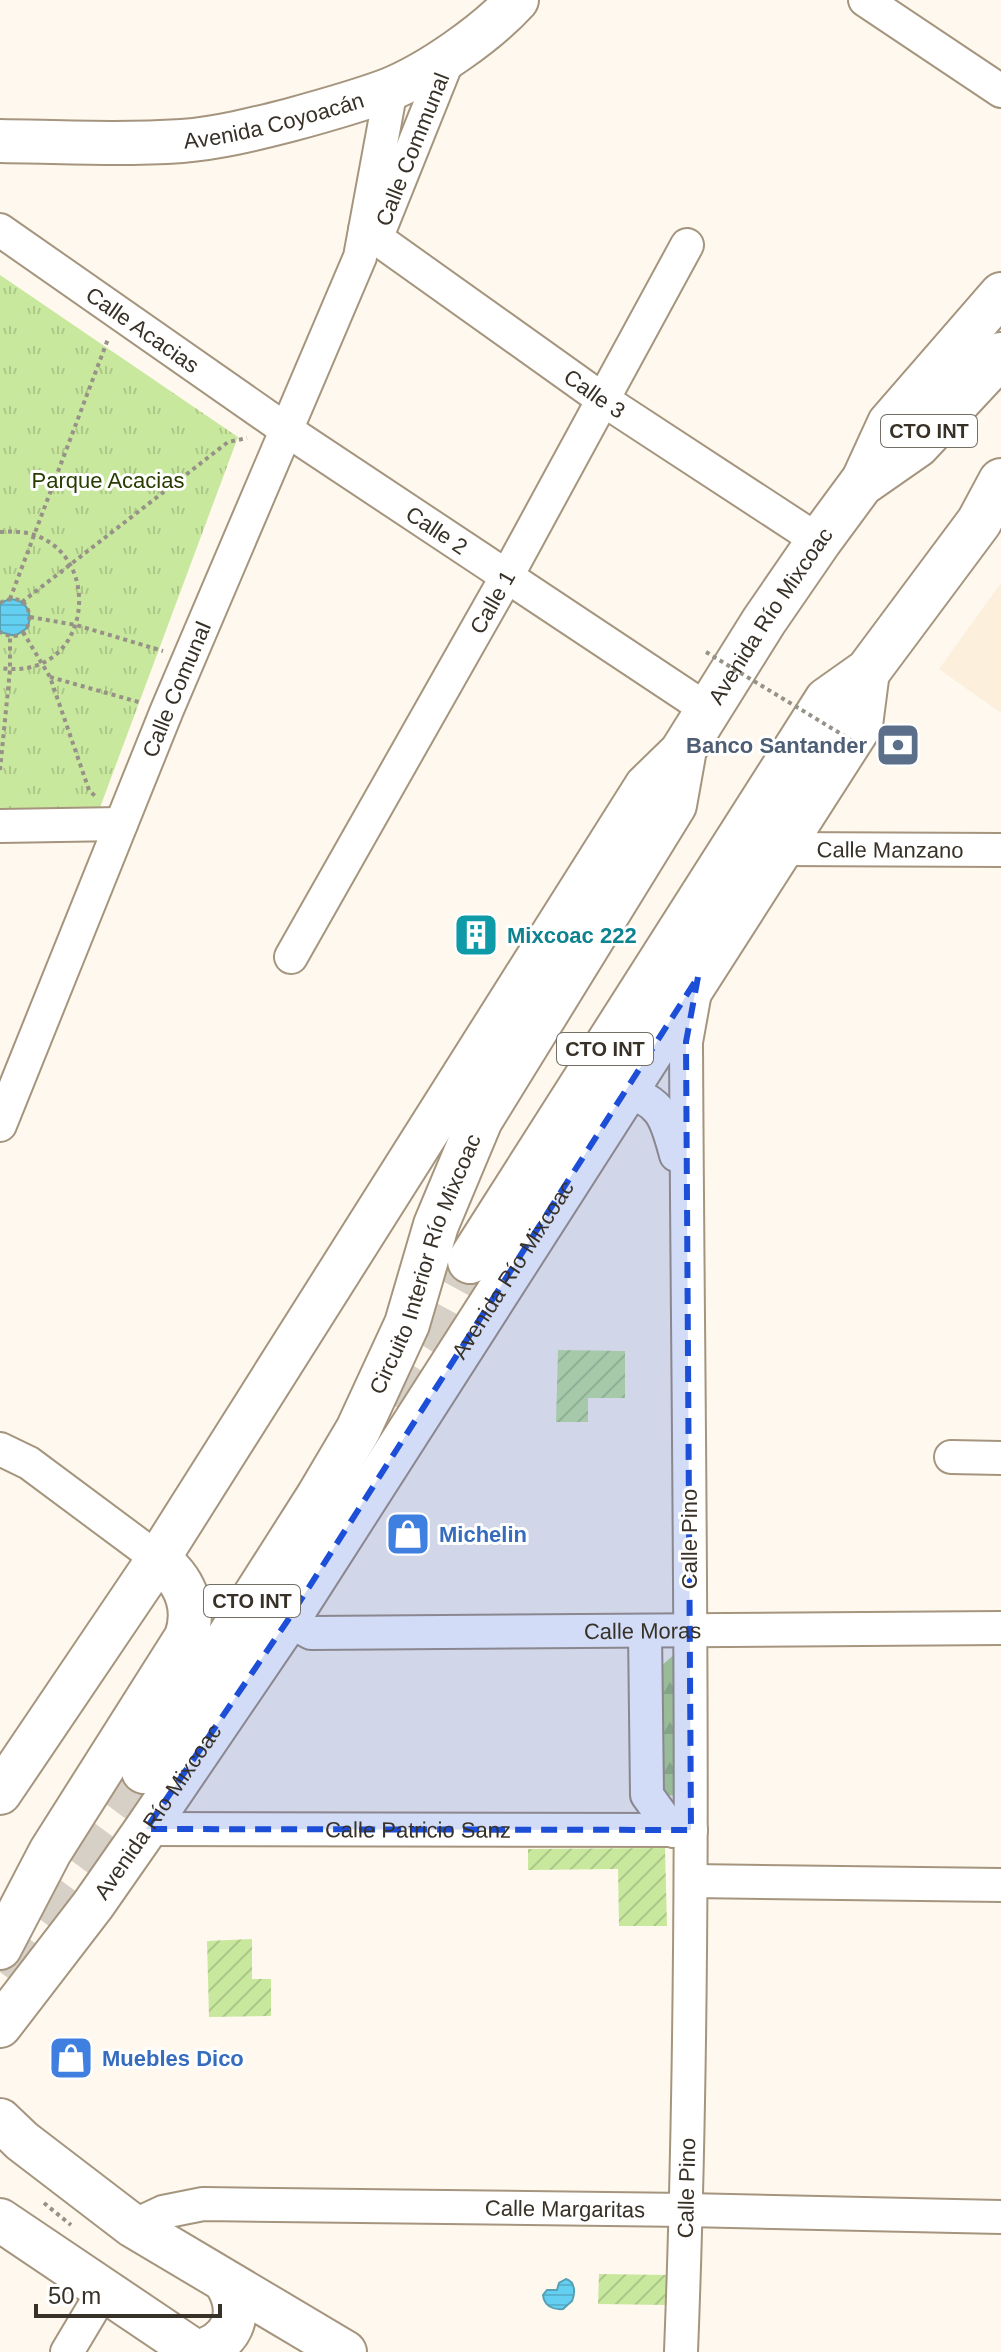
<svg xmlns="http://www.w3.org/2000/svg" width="1001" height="2352" font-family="Arial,sans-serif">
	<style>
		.built { fill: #fcefdc }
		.forest { fill: url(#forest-firs) }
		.park { fill: url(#park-tufts) }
		.garden { fill: url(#garden-furrows) }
		.water { fill: url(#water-rules); stroke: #56a0b5; stroke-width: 2 }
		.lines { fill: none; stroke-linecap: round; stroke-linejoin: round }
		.highway-tunnel { stroke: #d7d0c6; stroke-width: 44; stroke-dasharray: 44 22; stroke-linecap: butt }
		.minor-casing { stroke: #a5957e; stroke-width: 36 }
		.major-casing { stroke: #a5957e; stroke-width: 46 }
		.highway-casing { stroke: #a5957e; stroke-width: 48 }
		.path { stroke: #979187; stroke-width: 4; stroke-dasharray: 4 4; stroke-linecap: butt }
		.minor { stroke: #fff; stroke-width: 32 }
		.major { stroke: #fff; stroke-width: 42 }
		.highway { stroke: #fff; stroke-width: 44 }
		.path-bridge { stroke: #979187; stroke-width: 4; stroke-dasharray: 4 4; stroke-linecap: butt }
		.marked { fill: #1d4ed8; fill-opacity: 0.2; stroke: #1d4ed8; stroke-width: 6; stroke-dasharray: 16 10; stroke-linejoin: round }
		.labels { text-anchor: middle; stroke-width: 6; stroke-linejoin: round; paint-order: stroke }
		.shield { fill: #fff; stroke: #736f68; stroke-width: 2 }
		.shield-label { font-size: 20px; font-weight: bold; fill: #373127 }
		.street-label { font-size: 22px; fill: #373127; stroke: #fff }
		.park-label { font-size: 22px; fill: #293d01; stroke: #fff }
		.service-label { font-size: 22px; font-weight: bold; fill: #4e5e75; stroke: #fff; text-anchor: end }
		.culture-label { font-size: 22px; font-weight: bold; fill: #0d838f; stroke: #fff; text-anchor: start }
		.shop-label { font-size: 22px; font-weight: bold; fill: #366cbe; stroke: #fff; text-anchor: start }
	</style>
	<defs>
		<pattern id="forest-firs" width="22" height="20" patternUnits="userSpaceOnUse" patternTransform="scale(2)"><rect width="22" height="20" fill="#b6d788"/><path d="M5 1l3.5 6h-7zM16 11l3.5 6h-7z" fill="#9db975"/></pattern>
		<pattern id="park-tufts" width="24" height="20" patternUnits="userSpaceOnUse" patternTransform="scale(2)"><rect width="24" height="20" fill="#c8e89e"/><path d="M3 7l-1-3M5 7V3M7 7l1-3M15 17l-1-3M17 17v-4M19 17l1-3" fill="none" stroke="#acc788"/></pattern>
		<pattern id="garden-furrows" width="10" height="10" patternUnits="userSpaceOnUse" patternTransform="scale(2)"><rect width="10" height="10" fill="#c8e89e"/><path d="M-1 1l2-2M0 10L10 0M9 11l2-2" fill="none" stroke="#acc788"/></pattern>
		<pattern id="water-rules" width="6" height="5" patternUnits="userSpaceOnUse" patternTransform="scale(2)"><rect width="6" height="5" fill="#63d0f2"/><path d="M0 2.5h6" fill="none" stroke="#57b3d0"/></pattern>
	</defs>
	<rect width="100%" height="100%" fill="#fff8ee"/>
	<polygon class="built" points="1001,583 1001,713 939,669"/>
	<polygon class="forest" points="686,1644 687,1795 652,1796 651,1675"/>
	<polygon class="park" points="0,275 238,437 98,813 0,811"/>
	<g class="garden">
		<polygon points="558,1350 625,1351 625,1398 588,1398 588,1422 556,1422"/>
		<polygon points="665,1848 667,1926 619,1926 618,1869 528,1870 528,1849"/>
		<polygon points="252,1939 252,1979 271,1979 271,2016 209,2017 207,1941"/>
		<polygon points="599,2274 668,2275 667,2305 598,2304"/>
	</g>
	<g class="water">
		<path d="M 10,599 C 26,600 34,613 27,628 L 15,636 L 0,632 L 0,603 Z"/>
		<path d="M 566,2279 C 576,2282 575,2294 572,2301 L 563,2309 C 553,2310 544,2306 543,2295 L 547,2290 L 557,2290 L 559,2283 Z"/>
	</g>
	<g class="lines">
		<g class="highway-tunnel">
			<polyline points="387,1401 433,1329 470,1261"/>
			<polyline points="0,1972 137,1787 167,1741"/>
		</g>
		<g class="minor-casing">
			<g id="minor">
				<polyline points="865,0 1001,91"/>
				<path id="s1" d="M 380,229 L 449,57"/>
				<path id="s2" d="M 0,230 L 285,429 L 708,710"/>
				<path id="s3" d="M 365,230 L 602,399 L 819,541"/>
				<polyline points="0,826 121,824"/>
				<path id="s4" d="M 780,849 L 1001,850"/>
				<path id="s5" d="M 291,957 L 507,576 L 687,245"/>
				<path d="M 625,1092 C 663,1100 667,1122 676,1155"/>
				<path id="s6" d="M 0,1125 L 167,710 L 360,257 L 391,89"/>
				<polyline points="0,1449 29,1463 158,1559"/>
				<polyline points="951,1457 1001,1458"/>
				<path id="s7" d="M 288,1620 L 311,1633 L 1001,1628"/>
				<polyline points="645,1631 647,1795 673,1831"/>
				<path id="s8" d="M 146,1829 L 691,1830"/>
				<polyline points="692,1881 1001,1885"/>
				<path id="s9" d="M 133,2226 L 163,2212 L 203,2204 L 687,2210 L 1001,2217"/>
				<polyline points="67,2352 104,2290"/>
				<path id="s10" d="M 681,2352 C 698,1916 688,1479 686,1042 L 695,992"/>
			</g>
		</g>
		<g class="major-casing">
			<g id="major">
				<path id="s11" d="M 0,141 C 61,142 122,145 182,141 C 219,138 255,129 290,120 C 323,111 356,102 388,90 C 430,73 487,33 517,0"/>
				<polyline points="861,484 889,423 1001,294"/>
				<polyline points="0,1793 158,1559 646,786 684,749"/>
				<path d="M 0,1948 L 50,1852 L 186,1637 C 197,1605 183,1578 158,1559"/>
				<path id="s12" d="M 0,2026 L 93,1905 L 146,1829 L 288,1620 L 861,725 L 868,671"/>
				<polyline points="0,2120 22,2141 133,2226 345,2352"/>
				<polyline points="0,2220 196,2352"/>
				<path d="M 196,2352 C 232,2344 245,2314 226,2283"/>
			</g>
		</g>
		<g class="highway-casing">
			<g id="highway">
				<polyline points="470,1261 827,700 868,671 979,522 1001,481"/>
				<path id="s13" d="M 144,1771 L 319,1496 L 358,1430 L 407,1324 L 436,1225 L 480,1120 L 674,805 L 684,749 L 764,621 L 819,541 L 861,484 L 917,445 L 1001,355"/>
			</g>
		</g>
		<g class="path">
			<path d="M 0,532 C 108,521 103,684 0,668"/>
			<polyline points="10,599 108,339"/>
			<polyline points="22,602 228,442 247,438"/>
			<path d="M 0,603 C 39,582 39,653 0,632"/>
			<polyline points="30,617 76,625 163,651"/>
			<polyline points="23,632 50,677 89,790 96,797"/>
			<polyline points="50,677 142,703"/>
			<polyline points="0,770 10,670 10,636"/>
			<polyline points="44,2203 71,2225"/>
		</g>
		<use href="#minor" class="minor"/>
		<use href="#major" class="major"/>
		<use href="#highway" class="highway"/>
		<polyline class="path-bridge" points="706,652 861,746"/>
	</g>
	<path class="marked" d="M 698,977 L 686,1042 L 691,1830 L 146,1829 L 288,1620 Z"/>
	<defs>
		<g id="bank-square" transform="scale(2.3)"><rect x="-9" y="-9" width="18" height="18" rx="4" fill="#5c6f8a" stroke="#fff"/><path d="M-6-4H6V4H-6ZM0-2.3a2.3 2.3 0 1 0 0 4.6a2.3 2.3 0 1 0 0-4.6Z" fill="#fff"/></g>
		<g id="building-square" transform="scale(2.3)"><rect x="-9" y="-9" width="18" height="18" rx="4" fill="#0f9aa8" stroke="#fff"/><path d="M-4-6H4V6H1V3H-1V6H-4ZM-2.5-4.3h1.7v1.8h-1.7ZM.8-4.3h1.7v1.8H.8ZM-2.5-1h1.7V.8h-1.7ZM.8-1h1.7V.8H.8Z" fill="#fff"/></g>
		<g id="shop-square" transform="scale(2.3)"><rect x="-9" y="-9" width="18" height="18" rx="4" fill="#3f7fe0" stroke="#fff"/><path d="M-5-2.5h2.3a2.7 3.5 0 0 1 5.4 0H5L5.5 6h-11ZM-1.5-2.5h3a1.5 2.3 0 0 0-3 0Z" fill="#fff"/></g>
	</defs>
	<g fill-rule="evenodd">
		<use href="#bank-square" x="898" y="745"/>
		<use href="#building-square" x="476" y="935"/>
		<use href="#shop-square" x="408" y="1534"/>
		<use href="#shop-square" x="71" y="2058"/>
	</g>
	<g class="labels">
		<g class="shield">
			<rect x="881" y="415" width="96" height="32" rx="6"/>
			<rect x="557" y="1033" width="96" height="32" rx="6"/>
			<rect x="204" y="1585" width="96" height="32" rx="6"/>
		</g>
		<g class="shield-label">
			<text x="929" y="438">CTO INT</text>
			<text x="605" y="1056">CTO INT</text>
			<text x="252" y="1608">CTO INT</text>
		</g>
		<g class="street-label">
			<text dy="8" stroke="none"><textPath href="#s11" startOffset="276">Avenida Coyoacán</textPath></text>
			<text dy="8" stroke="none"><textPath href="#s1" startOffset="86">Calle Communal</textPath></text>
			<text dy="8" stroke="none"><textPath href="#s2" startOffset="174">Calle Acacias</textPath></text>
			<text dy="8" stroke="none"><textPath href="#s3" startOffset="282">Calle 3</textPath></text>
			<text dy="8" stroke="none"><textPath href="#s2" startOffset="530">Calle 2</textPath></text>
			<text dy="8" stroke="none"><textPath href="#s5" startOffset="408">Calle 1</textPath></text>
			<text dy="8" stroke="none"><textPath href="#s13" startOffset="1322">Avenida Río Mixcoac</textPath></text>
			<text dy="8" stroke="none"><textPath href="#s6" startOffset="470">Calle Comunal</textPath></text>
			<text dy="8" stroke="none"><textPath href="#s4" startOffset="110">Calle Manzano</textPath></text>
			<text dy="8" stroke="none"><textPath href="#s13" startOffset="582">Circuito Interior Río Mixcoac</textPath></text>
			<text dy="8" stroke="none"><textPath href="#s12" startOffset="914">Avenida Río Mixcoac</textPath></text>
			<text transform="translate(689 1539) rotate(-90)" y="8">Calle Pino</text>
			<text dy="8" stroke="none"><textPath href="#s7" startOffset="358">Calle Moras</textPath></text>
			<text dy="8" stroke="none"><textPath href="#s12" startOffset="266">Avenida Río Mixcoac</textPath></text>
			<text dy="8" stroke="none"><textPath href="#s8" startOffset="272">Calle Patricio Sanz</textPath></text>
			<text dy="8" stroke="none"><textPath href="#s10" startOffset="164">Calle Pino</textPath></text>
			<text dy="8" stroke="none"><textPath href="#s9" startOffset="436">Calle Margaritas</textPath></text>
		</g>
		<g class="park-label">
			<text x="108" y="488">Parque Acacias</text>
		</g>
		<g class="service-label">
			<text x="867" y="753">Banco Santander</text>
		</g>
		<g class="culture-label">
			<text x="507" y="943">Mixcoac 222</text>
		</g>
		<g class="shop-label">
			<text x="439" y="1542">Michelin</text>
			<text x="102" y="2066">Muebles Dico</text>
		</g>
	</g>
	<path d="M36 2304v12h184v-12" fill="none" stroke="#373127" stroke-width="4"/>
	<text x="48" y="2304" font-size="24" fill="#373127" stroke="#ffffff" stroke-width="6" paint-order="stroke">50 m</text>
</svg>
